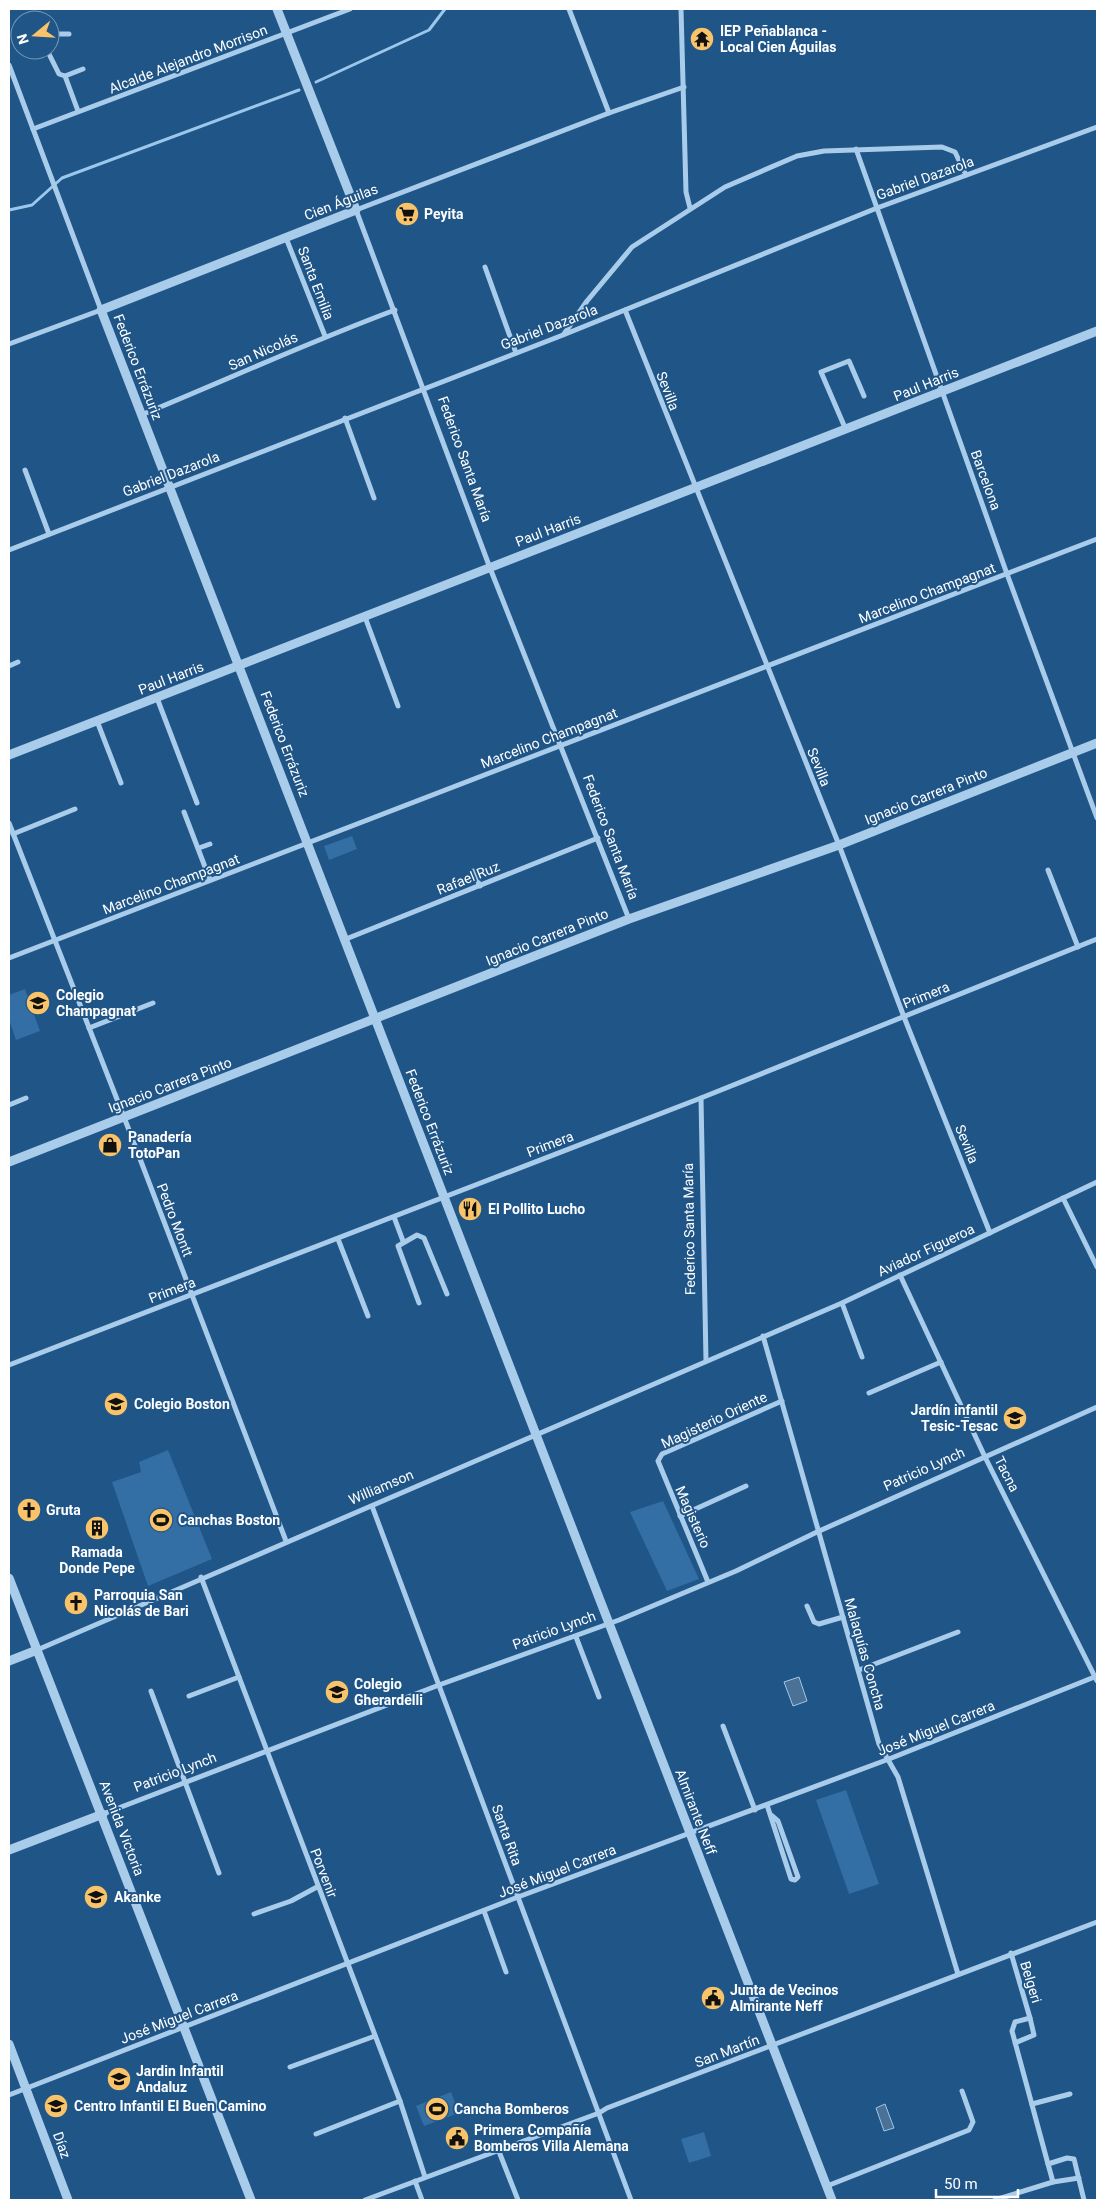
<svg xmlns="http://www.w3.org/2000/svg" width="1106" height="2209" font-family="Roboto,sans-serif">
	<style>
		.green { fill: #336ea5 }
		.water { fill: #4b7196; stroke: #9cc7ec }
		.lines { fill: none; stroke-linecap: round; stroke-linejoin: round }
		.stream { stroke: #9cc7ec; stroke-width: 3 }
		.minor { stroke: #a9cceb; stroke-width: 5 }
		.tertiary { stroke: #a9cceb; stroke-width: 9 }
		.labels { text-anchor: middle; stroke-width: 4; stroke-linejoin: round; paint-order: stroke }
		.poi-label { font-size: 14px; font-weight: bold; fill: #fff; stroke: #1f5587; text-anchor: start }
		.street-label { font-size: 14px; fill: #fff; stroke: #1f5587 }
	</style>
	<rect width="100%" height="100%" fill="#1f5587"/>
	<g class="green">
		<polygon points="352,836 357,849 329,860 324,846"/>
		<polygon points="25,989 40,1031 16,1040 9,1019 9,995"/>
		<polygon points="168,1450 212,1559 148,1586 112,1482 141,1472 139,1462"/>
		<polygon points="663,1501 699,1579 667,1591 630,1512"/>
		<polygon points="846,1790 879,1884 849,1894 816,1800"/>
		<polygon points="451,2092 459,2113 424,2126 416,2106"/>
		<polygon points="704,2132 711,2156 689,2163 681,2139"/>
	</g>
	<g class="water">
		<polygon points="799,1677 807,1701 793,1706 784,1682"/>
		<polygon points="885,2104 894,2128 884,2131 876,2108"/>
	</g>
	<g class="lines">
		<g class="stream">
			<polyline points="316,82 429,30 445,9"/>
			<polyline points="9,210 32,205 62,178 299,90"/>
		</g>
		<g class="minor">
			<polyline points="569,9 609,113"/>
			<polyline points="681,9 686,192 690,208"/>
			<polyline points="50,37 59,34 69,34"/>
			<polyline points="47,50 59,74 65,76 83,69"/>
			<polyline points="9,65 101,310 9,344"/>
			<polyline points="65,76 78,111"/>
			<polyline points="33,129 350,9"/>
			<polyline points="856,149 1007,574 1097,818"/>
			<polyline points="286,238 325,336"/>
			<polyline points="485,267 516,353"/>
			<polyline points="625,310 839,845 904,1017 990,1233"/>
			<polyline points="564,334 587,301 632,247 725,187 797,156 824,151 942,147 955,152 966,175"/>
			<path d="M 141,415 C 226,380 309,342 395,310"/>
			<polyline points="345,418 374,498"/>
			<polyline points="846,430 821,372 849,361 864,396"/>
			<polyline points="25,470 49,534"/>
			<polyline points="9,550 563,335 877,208 1097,127"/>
			<polyline points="365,617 398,706"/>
			<polyline points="9,666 18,662"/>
			<polyline points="157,698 197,803"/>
			<polyline points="97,721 121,783"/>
			<polyline points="184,812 210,880"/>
			<polyline points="9,823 129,1130 286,1541"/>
			<polyline points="13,834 75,809"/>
			<polyline points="199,848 210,844"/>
			<polyline points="1048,870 1078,947"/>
			<polyline points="473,871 480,886"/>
			<polyline points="629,919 490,568 356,210 609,113 684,87"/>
			<polyline points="346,939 598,838"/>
			<polyline points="9,958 1097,539"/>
			<polyline points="89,1028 153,1003"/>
			<polyline points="701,1098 706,1361"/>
			<polyline points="9,1105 26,1098"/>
			<polyline points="1063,1198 1097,1267"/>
			<polyline points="394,1217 403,1241"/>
			<polyline points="338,1239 368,1316"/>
			<polyline points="900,1275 985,1457 1097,1681"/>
			<polyline points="419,1303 398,1246 417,1235 424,1238 447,1294"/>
			<polyline points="842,1303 862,1357"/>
			<polyline points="763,1336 879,1744 898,1777 958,1974"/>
			<polyline points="9,1365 701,1098 1097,939"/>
			<polyline points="869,1393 941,1362"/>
			<polyline points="372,1506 631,2200"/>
			<polyline points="680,1516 746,1486"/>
			<polyline points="201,1577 400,2101 425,2177"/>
			<polyline points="708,1582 658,1461 662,1454 782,1401"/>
			<polyline points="807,1606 814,1622 819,1624 843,1617"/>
			<polyline points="576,1637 599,1697"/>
			<polyline points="37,1650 842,1303 1097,1182"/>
			<polyline points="859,1670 958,1632"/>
			<polyline points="151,1691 219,1873"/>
			<polyline points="189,1696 239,1677"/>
			<polyline points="723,1726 755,1810"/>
			<polyline points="767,1805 791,1879 795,1880 798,1877 778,1821 771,1815"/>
			<polyline points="103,1814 439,1685 619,1620 736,1571 817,1532 1097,1407"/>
			<polyline points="484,1911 506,1972"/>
			<polyline points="254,1914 291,1901 317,1887"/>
			<polyline points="1011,1953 1030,2018"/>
			<polyline points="1015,2043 1034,2035 1030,2018 1015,2022 1012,2031 1048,2164"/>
			<polyline points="290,2067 375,2036"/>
			<polyline points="9,2095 518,1897 889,1759 1097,1676"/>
			<polyline points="1032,2104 1070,2094"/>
			<polyline points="316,2134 400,2101"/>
			<polyline points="498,2149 518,2200"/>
			<polyline points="1079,2178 1053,2182 1048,2164 1067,2158 1074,2159 1084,2200"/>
			<polyline points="415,2181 422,2200"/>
			<polyline points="827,2186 969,2130 973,2122 962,2091"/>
			<polyline points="365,2200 599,2113 607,2108 1097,1922"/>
			<polyline points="995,2200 1053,2182"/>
		</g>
		<g class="tertiary">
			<polyline points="277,9 356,210 101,310 832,2200"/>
			<polyline points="9,755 1097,331"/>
			<polyline points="9,1162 629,919 839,845 1097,743"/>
			<polyline points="9,1578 251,2200"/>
			<polyline points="9,1661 37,1650"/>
			<polyline points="9,1850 103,1814"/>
			<polyline points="9,2044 68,2200"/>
		</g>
	</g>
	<defs>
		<g id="temple-disc" transform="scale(1.25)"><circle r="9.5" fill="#f9c469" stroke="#1f5587"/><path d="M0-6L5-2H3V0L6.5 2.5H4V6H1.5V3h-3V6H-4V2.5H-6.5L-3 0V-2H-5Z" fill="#111"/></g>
		<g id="supermarket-disc" transform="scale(1.25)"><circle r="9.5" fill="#f9c469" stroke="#1f5587"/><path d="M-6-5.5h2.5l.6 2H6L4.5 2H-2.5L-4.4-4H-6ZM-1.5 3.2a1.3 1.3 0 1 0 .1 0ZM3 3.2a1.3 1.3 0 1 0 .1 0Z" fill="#111"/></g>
		<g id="school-disc" transform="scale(1.25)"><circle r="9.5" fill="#f9c469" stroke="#1f5587"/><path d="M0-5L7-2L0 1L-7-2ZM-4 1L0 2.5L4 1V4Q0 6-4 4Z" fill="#111"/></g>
		<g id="shop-disc" transform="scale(1.25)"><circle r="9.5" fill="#f9c469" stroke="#1f5587"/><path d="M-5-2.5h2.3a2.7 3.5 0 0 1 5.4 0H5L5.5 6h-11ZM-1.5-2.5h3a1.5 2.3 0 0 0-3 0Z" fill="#111"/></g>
		<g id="restaurant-disc" transform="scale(1.25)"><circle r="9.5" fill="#f9c469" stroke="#1f5587"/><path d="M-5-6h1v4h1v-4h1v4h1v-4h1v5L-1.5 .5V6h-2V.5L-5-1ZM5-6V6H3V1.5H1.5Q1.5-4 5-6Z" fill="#111"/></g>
		<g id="church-disc" transform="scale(1.25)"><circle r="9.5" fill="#f9c469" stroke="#1f5587"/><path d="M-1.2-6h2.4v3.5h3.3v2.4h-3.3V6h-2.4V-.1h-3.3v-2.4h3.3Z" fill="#111"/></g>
		<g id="stadium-disc" transform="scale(1.25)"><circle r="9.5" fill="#f9c469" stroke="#1f5587"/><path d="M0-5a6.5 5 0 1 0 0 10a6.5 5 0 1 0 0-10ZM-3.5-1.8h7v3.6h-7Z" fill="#111"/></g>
		<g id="building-disc" transform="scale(1.25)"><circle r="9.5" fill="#f9c469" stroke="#1f5587"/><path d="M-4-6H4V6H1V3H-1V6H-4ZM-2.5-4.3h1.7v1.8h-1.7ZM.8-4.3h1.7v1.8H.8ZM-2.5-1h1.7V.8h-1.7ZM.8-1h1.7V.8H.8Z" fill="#111"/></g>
		<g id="civic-disc" transform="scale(1.25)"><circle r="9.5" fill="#f9c469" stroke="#1f5587"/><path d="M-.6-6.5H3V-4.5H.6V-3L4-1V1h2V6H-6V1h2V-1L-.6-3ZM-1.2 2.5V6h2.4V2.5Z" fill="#111"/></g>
	</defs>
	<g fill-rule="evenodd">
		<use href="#temple-disc" x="702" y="39"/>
		<use href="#supermarket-disc" x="407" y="214"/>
		<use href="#school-disc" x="38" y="1003"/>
		<use href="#shop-disc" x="110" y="1145"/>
		<use href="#restaurant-disc" x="470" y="1209"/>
		<use href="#school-disc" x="116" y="1404"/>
		<use href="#school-disc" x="1015" y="1418"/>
		<use href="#church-disc" x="29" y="1510"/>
		<use href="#stadium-disc" x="161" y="1520"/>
		<use href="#building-disc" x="97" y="1528"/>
		<use href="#church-disc" x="76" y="1603"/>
		<use href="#school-disc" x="337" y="1692"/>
		<use href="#school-disc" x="96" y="1897"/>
		<use href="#civic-disc" x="713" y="1998"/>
		<use href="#school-disc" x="119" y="2079"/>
		<use href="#school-disc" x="56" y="2106"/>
		<use href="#stadium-disc" x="437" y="2109"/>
		<use href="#civic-disc" x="457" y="2138"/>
	</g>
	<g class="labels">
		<g class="poi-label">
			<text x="720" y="36">IEP Peñablanca -<tspan x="720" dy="16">Local Cien Águilas</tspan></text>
			<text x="424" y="219">Peyita</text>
			<text x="56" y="1000">Colegio<tspan x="56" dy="16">Champagnat</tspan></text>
			<text x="128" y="1142">Panadería<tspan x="128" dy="16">TotoPan</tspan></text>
			<text x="488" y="1214">El Pollito Lucho</text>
			<text x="134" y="1409">Colegio Boston</text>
			<text x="998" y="1415" text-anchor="end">Jardín infantil<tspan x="998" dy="16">Tesic-Tesac</tspan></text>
			<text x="46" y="1515">Gruta</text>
			<text x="178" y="1525">Canchas Boston</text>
			<text x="97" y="1557" text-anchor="middle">Ramada<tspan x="97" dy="16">Donde Pepe</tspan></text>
			<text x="94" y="1600">Parroquia San<tspan x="94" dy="16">Nicolás de Bari</tspan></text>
			<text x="354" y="1689">Colegio<tspan x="354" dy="16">Gherardelli</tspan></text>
			<text x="114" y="1902">Akanke</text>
			<text x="730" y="1995">Junta de Vecinos<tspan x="730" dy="16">Almirante Neff</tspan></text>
			<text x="136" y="2076">Jardin Infantil<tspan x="136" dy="16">Andaluz</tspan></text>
			<text x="74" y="2111">Centro Infantil El Buen Camino</text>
			<text x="454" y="2114">Cancha Bomberos</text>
			<text x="474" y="2135">Primera Compañía<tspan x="474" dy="16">Bomberos Villa Alemana</tspan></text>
		</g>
		<g class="street-label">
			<text transform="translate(188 59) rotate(-21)" y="5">Alcalde Alejandro Morrison</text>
			<text transform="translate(925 178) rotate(-20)" y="5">Gabriel Dazarola</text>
			<text transform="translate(341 202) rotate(-21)" y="5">Cien Águilas</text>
			<text transform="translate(316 283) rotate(69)" y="5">Santa Emilia</text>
			<text transform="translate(549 327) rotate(-21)" y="5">Gabriel Dazarola</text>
			<text transform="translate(263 351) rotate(-24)" y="5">San Nicolás</text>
			<text transform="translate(138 367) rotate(69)" y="5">Federico Errázuriz</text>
			<text transform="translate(926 384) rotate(-22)" y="5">Paul Harris</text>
			<text transform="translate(668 391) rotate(69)" y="5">Sevilla</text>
			<text transform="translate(465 459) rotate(70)" y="5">Federico Santa María</text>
			<text transform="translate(171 474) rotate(-21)" y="5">Gabriel Dazarola</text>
			<text transform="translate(986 480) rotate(70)" y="5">Barcelona</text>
			<text transform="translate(548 530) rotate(-21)" y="5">Paul Harris</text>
			<text transform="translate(927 593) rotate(-21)" y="5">Marcelino Champagnat</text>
			<text transform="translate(171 678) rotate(-21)" y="5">Paul Harris</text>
			<text transform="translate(549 738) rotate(-21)" y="5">Marcelino Champagnat</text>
			<text transform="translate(285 744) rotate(69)" y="5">Federico Errázuriz</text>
			<text transform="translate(819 767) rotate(68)" y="5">Sevilla</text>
			<text transform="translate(926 796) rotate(-22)" y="5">Ignacio Carrera Pinto</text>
			<text transform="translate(611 837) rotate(69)" y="5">Federico Santa María</text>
			<text transform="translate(468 878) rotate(-22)" y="5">Rafael Ruz</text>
			<text transform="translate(171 884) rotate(-21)" y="5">Marcelino Champagnat</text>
			<text transform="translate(547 937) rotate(-22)" y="5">Ignacio Carrera Pinto</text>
			<text transform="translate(926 995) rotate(-22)" y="5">Primera</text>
			<text transform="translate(170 1085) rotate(-21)" y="5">Ignacio Carrera Pinto</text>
			<text transform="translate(430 1122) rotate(69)" y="5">Federico Errázuriz</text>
			<text transform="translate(550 1144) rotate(-21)" y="5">Primera</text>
			<text transform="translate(967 1144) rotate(68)" y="5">Sevilla</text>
			<text transform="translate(175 1220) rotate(69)" y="5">Pedro Montt</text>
			<text transform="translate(689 1229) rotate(-91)" y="5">Federico Santa María</text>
			<text transform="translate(926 1250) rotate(-25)" y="5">Aviador Figueroa</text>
			<text transform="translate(172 1290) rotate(-21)" y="5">Primera</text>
			<text transform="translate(714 1420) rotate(-25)" y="5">Magisterio Oriente</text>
			<text transform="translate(924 1469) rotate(-24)" y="5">Patricio Lynch</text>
			<text transform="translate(1007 1474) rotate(63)" y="5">Tacna</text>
			<text transform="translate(381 1487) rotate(-23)" y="5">Williamson</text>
			<text transform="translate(693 1517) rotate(66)" y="5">Magisterio</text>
			<text transform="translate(554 1630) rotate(-20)" y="5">Patricio Lynch</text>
			<text transform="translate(865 1654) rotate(74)" y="5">Malaquías Concha</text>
			<text transform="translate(936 1728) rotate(-22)" y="5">José Miguel Carrera</text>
			<text transform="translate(175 1772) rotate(-21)" y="5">Patricio Lynch</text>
			<text transform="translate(696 1812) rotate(69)" y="5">Almirante Neff</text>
			<text transform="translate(122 1828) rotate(69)" y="5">Avenida Victoria</text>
			<text transform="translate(507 1835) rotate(70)" y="5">Santa Rita</text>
			<text transform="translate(557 1871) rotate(-21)" y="5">José Miguel Carrera</text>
			<text transform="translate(324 1873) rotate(69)" y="5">Porvenir</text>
			<text transform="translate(1031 1982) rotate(73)" y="5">Belgeri</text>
			<text transform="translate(179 2017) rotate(-21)" y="5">José Miguel Carrera</text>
			<text transform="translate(727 2051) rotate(-21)" y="5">San Martín</text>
			<text transform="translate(62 2145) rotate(70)" y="5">Díaz</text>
		</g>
	</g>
	<rect width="1106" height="2209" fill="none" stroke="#ffffff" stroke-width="20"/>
	<g transform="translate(35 35) rotate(252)"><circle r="24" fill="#1f5587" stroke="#7999b7"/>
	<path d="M0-4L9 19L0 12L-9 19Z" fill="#f9c469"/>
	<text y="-8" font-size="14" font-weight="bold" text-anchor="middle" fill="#ffffff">N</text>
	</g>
	<path d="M936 2189v8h82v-8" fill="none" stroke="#ffffff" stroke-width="2.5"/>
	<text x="944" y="2189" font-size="15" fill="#ffffff" stroke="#1f5587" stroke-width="4" paint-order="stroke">50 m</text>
</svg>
